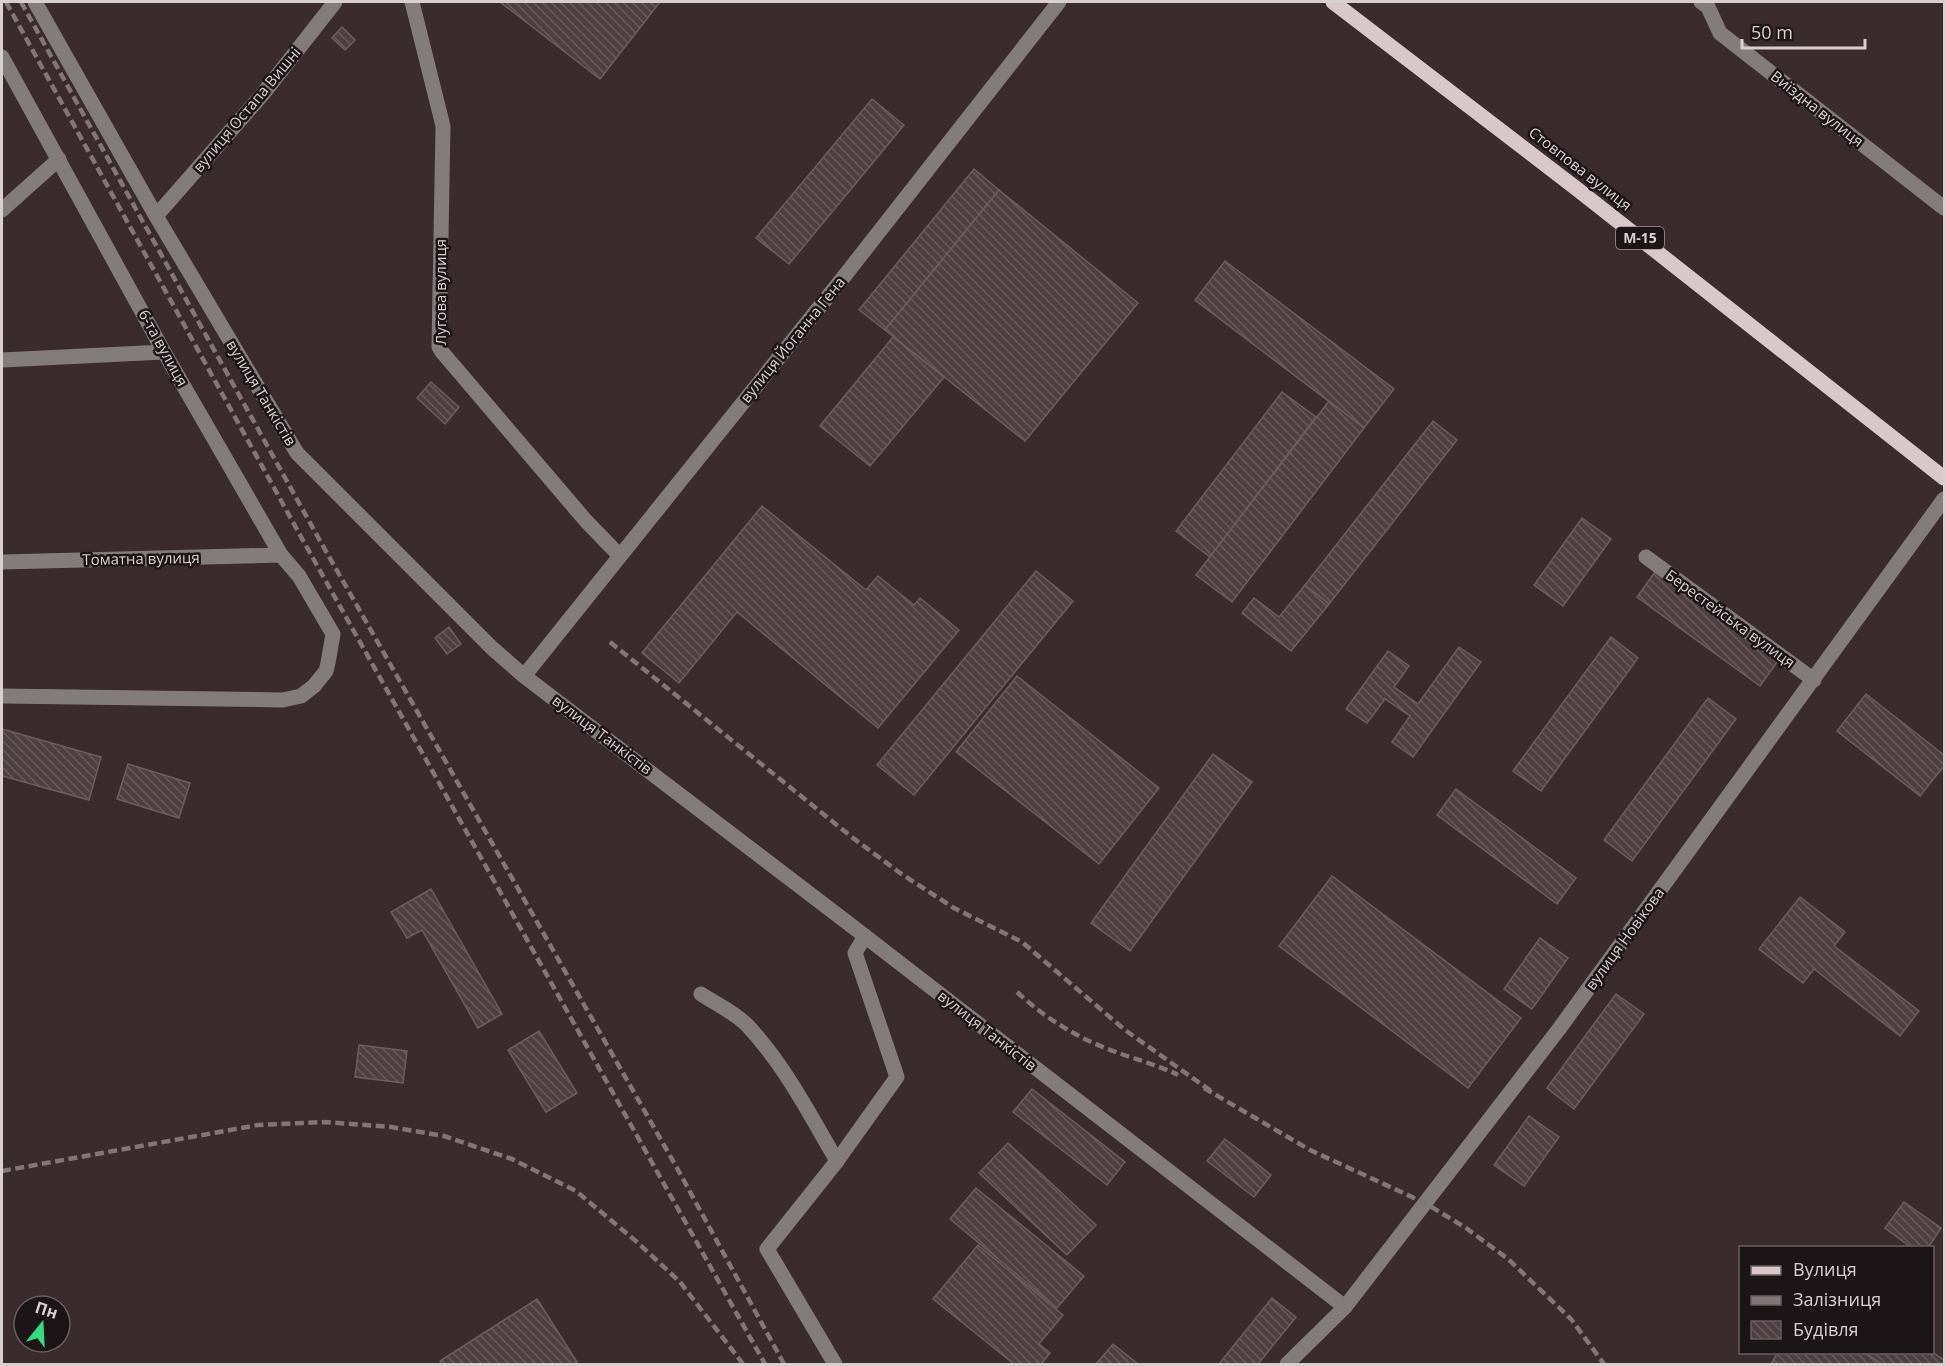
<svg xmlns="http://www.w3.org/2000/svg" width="1946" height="1366" font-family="'Open Sans',sans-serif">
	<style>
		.building { fill: url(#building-back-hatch); stroke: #6e5e61; stroke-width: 1.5 }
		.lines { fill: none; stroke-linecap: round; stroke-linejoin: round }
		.minor { stroke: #837c7d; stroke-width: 15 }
		.major { stroke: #d8c8cb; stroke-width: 15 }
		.rail { stroke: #827678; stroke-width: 4.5; stroke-dasharray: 9 4.5; stroke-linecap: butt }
		.labels { text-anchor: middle; stroke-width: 5; stroke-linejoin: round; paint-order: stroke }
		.shield { fill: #1c1517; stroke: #a09798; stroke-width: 1.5 }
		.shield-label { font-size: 14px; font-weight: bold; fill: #d8cfd0 }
		.street-label { font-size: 15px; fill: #d8cfd0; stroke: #1c1517 }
	</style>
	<defs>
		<pattern id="building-back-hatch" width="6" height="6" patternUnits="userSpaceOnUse" patternTransform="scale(1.5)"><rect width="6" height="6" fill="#4e3f43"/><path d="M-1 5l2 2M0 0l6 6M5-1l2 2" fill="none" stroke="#675a5d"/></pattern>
	</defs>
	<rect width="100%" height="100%" fill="#392b2e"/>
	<g class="building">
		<polygon points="500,2 660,2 600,79"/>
		<polygon points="342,27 355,40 345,50 332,38"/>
		<polygon points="872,99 904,125 789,264 756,238"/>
		<polygon points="974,169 999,190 885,330 859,310"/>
		<polygon points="999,190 1138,303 1025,441 885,330"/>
		<polygon points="1225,261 1394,389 1364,428 1195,300"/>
		<polygon points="893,337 944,377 870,466 820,426"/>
		<polygon points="431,382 459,407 445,424 417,398"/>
		<polygon points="1282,392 1316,417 1210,557 1176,531"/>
		<polygon points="1329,401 1364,428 1232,602 1196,575"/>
		<polygon points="1433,421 1457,440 1329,604 1305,585"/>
		<polygon points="762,506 866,590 878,576 914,605 920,598 959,630 878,728 737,612 679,683 642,653"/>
		<polygon points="1582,518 1611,539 1563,606 1534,585"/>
		<polygon points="1036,571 1073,601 914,795 877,765"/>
		<polygon points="1655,572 1778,661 1760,686 1637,597"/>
		<polygon points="1305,585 1329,604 1291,651 1242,613 1254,598 1279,617"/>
		<polygon points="449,627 461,644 447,654 435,638"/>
		<polygon points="1611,637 1638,658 1541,791 1513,771"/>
		<polygon points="1459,647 1481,662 1413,757 1392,742 1410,716 1385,699 1367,723 1346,709 1388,651 1409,666 1394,687 1418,704"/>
		<polygon points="1017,676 1159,788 1099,864 956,752"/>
		<polygon points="1866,694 1944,755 1944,766 1920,796 1837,731"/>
		<polygon points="1708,698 1736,719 1632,861 1604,840"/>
		<polygon points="2,729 101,757 89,800 2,776"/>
		<polygon points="1213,754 1252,782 1130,951 1091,923"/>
		<polygon points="128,764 190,783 179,818 117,799"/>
		<polygon points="1456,789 1576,878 1557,904 1437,815"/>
		<polygon points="1332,876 1521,1018 1468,1088 1279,946"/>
		<polygon points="431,889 502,1014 478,1028 422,930 407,938 391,912"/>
		<polygon points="1800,897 1845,932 1834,946 1919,1011 1900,1036 1814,969 1803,983 1759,949"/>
		<polygon points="1540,938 1568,958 1532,1009 1504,989"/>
		<polygon points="1616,994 1644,1014 1574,1109 1547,1088"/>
		<polygon points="539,1031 577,1093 546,1112 508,1050"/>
		<polygon points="359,1045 407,1051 403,1083 355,1077"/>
		<polygon points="1032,1089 1125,1162 1107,1185 1013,1112"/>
		<polygon points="1529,1116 1559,1137 1524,1186 1494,1165"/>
		<polygon points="1225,1139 1271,1175 1254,1197 1207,1161"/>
		<polygon points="1008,1143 1096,1225 1067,1255 979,1173"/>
		<polygon points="976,1188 1084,1276 1057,1308 950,1219"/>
		<polygon points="1904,1202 1941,1228 1928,1248 1912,1248 1885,1228"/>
		<polygon points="978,1245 1063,1315 1039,1344 1050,1353 1041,1364 1014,1364 933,1299"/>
		<polygon points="1272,1298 1296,1317 1258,1364 1219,1364"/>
		<polygon points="537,1299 577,1362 573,1364 442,1364 440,1361"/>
		<polygon points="1113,1344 1138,1364 1096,1364"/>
		<polygon points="1778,1352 1864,1352 1882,1364 1771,1364"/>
		<polygon points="1864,1352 1932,1352 1944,1360 1944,1364 1882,1364"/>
	</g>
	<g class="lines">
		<g class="minor">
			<polyline points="35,2 156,216 297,453 492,648 524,676 844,920 1345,1307"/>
			<polyline points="412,2 443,126 439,347 442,352 586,521 620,556"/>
			<polyline points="1701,2 1708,7 1720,33 1944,208"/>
			<polyline points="2,57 164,352 281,555 299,576 333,634 328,663 326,671 314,686 301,696 283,700 2,696"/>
			<polyline points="2,210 59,159"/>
			<polyline points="156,216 262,95 335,2"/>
			<polyline points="2,360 164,352"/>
			<polyline points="1646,557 1814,680"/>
			<polyline points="2,562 281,555"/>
			<polyline points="524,676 846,274 1059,2"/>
			<path d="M 701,994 C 716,1004 734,1012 747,1025 C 784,1064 810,1115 837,1161"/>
			<polyline points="835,1364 767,1249 837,1161 897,1077 855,953 865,936"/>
			<polyline points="1287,1364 1345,1307 1559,1029 1944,499"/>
		</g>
		<polyline class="major" points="1333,2 1577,189 1944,478"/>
		<g class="rail">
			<polyline points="6,2 305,544 765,1364"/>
			<polyline points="21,2 319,539 677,1168 784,1364"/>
			<polyline points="610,642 853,838 900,873 954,908 1022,942 1125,1030 1211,1091"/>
			<path d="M 1017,992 C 1046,1019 1079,1039 1116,1052 C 1137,1060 1158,1065 1178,1075"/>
			<polyline points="1204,1088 1310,1150 1425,1203 1466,1228 1508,1259 1571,1319 1604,1364"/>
			<polyline points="2,1171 258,1125 325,1122 391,1127 444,1136 512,1159 576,1191 637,1242 680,1282 743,1364"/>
		</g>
	</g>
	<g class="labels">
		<rect class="shield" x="1616" y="227" width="48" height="22" rx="4.5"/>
		<g class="shield-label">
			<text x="1640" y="243">М-15</text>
		</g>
		<g class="street-label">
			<text transform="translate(1817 109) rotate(38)" y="5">Виїздна вулиця</text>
			<text transform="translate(247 110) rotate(-50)" y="5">вулиця Остапа Вишні</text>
			<text transform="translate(1580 169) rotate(38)" y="5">Стовпова вулиця</text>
			<text transform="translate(441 292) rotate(-90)" y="5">Лугова вулиця</text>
			<text transform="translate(793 340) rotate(-51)" y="5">вулиця Йоганна Гена</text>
			<text transform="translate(163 348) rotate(61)" y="5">6-та вулиця</text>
			<text transform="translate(261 393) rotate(59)" y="5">вулиця Танкістів</text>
			<text transform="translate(141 559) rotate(-1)" y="5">Томатна вулиця</text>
			<text transform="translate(1730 619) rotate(36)" y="5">Берестейська вулиця</text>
			<text transform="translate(602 735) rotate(37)" y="5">вулиця Танкістів</text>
			<text transform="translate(1625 939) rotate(-54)" y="5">вулиця Новікова</text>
			<text transform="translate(987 1031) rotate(38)" y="5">вулиця Танкістів</text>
		</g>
	</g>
	<rect width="1946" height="1366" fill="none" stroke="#d8cfd0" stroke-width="6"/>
	<rect x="1739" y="1246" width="195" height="108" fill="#1c1517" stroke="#675f61" stroke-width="1.5"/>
	<rect x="1751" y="1266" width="30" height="9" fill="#d8c8cb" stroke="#675f61" stroke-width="1.5"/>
	<text x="1793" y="1276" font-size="18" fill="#d8cfd0">Вулиця</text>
	<rect x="1751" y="1296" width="30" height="9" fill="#827678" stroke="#675f61" stroke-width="1.5"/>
	<text x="1793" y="1306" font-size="18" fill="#d8cfd0">Залізниця</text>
	<rect x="1751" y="1321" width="30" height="18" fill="url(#building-back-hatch)" stroke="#675f61" stroke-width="1.5"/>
	<text x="1793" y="1336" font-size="18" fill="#d8cfd0">Будівля</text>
	<g transform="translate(42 1324) rotate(18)"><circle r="28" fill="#1c1517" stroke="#675f61" stroke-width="1.5"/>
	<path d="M0-4.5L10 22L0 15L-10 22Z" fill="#36d880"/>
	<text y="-9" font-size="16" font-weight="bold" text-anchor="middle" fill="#d8cfd0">Пн</text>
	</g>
	<path d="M1742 39v9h123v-9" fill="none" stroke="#d8cfd0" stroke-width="3"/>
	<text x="1751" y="39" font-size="18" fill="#d8cfd0" stroke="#1c1517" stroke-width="4.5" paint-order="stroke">50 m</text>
</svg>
